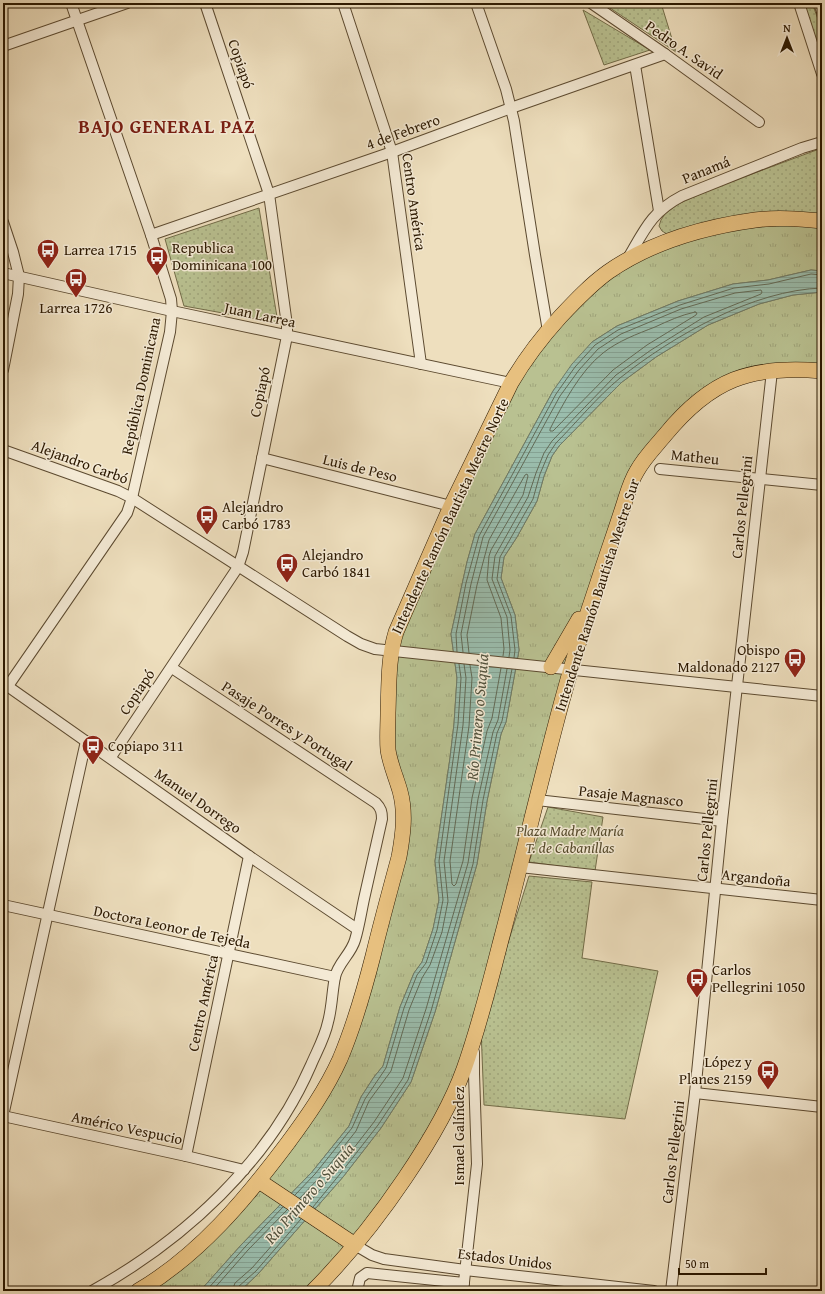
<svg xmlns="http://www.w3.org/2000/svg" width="825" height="1294" font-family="'Gentium Book Plus',serif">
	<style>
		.grass { fill: url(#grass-tufts); stroke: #726c48 }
		.park { fill: url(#park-dots); stroke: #726c48 }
		.water { fill: url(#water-rules); stroke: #6e7b68 }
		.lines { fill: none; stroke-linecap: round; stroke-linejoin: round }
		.shore { stroke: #626a56; stroke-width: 1 }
		.minor-casing { stroke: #5c4a30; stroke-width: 12 }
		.primary-casing { stroke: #2b1800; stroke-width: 16 }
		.minor { stroke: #f4ead5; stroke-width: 10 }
		.primary { stroke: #e7c07f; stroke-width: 15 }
		.labels { text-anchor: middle; stroke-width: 3; stroke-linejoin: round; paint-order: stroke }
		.street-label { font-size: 15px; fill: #2b1800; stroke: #f4ead5 }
		.poi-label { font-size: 15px; fill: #2b1800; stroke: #f4ead5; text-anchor: start }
		.park-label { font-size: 15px; font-style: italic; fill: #564b2c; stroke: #f4ead5 }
		.water-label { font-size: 16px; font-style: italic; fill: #52523d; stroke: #f4ead5 }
		.district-label { font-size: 19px; font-weight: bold; letter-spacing: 1px; fill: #7a1f14; stroke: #f4ead5 }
	</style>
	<defs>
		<pattern id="grass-tufts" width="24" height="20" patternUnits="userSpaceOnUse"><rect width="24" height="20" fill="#b9c191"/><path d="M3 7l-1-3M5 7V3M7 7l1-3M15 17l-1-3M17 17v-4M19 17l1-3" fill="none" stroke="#9fa57b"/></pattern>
		<pattern id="park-dots" width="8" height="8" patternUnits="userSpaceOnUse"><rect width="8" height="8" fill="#b9c191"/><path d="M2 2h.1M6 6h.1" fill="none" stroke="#9fa57b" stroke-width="1.8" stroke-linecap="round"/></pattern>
		<pattern id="water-rules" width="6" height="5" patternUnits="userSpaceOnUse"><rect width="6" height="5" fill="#9abdad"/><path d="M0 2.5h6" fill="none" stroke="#85a293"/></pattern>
	</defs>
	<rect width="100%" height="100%" fill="#eedfbe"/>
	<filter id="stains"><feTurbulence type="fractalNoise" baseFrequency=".005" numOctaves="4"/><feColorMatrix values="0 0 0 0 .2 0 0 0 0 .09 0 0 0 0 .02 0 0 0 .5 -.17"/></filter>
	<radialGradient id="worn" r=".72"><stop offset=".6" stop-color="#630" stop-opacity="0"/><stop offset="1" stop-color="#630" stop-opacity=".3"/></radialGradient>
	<g class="grass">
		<polygon points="822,221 822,271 811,270 768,280 733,284 678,301 617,326 592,342 553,391 475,534 467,562 451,634 457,678 454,724 450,758 435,861 439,900 433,929 422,962 414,973 400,1007 383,1066 374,1077 361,1097 349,1126 312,1172 242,1244 200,1291 138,1291 212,1234 332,1074 402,839 389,757 391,652 511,383 582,293 689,234"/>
		<polygon points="822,292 822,371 794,370 708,392 631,483 496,959 435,1130 313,1291 240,1291 258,1274 343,1177 381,1128 411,1082 435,1012 477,864 487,801 501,734 506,722 519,650 515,615 501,578 504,557 517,537 537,501 544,476 552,456 559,446 610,394 622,382 656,357 708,325 759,304 793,295"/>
	</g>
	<g class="park">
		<polygon points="617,3 661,3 676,52 607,6"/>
		<polygon points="802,3 812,3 822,30 822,59"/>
		<polygon points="583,10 650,50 604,65"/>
		<polygon points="822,148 822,216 706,223 667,234 662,231 659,226 661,220 665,214 678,204 714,188"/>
		<polygon points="259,208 278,323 184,306 165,239"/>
		<polygon points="548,807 603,817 595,871 529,862"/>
		<polygon points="529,876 592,882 582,958 658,971 625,1119 484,1105 481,1029"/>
	</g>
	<polygon class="water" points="811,270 822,271 822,292 793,295 759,304 708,325 656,357 622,382 610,394 559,446 552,456 544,476 537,501 517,537 504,557 501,578 515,615 519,650 506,722 501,734 487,801 477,864 435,1012 411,1082 381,1128 343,1177 258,1274 240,1291 200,1291 242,1244 312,1172 349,1126 361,1097 374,1077 383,1066 400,1007 414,973 422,962 433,929 439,900 435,861 450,758 454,724 457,678 451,634 467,562 475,534 553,391 572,364 592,342 617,326 678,301 733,284 768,280"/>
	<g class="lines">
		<g class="shore">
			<path d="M 695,312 L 697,313 L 696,315 L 647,345 L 613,370 L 553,431 L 550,431 L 550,429 C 563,404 580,371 603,353 C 618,341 637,334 655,327 C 668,321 681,315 695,312 Z"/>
			<polyline points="457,652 456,634 466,583 479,536 556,394 575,367 595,345 618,330 680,305 734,288 769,284 811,274 822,275"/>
			<polyline points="463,652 461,634 471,584 483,537 560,396 579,370 598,349 621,334 681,309 735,293 761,290 762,292 761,294 704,317 651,350 616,375 552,441 544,453 536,473 528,497 495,556 492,579 507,617 510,650 509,657"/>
			<polyline points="469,653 467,635 477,585 489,540 525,475 527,474 528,476 523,495 491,550 489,556 487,580 501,618 504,649 503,656"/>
			<path d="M 514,658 L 515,650 L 511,616 L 497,579 L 500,557 L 533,499 L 540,474 L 548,455 L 556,443 C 577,422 597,397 620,378 C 673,336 753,290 822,288"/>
			<polyline points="470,665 472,678 469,726 450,861 452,884 454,886 456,884 463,861 472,798 487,731 492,718 501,668"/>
			<polyline points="295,1195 315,1174 352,1128 365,1099 386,1068 404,1008 417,975 426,963 437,930 443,900 439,861 458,724 461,678 459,664"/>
			<polyline points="300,1198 319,1178 356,1131 369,1101 391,1071 409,1010 422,978 430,965 442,932 448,901 444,861 463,725 466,678 464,664"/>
			<polyline points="308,1204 336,1171 374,1122 403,1078 426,1009 468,863 478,799 493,732 498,720 507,669"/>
			<polyline points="313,1207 340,1174 378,1125 408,1080 431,1011 473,864 483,800 497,733 502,721 512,669"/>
			<polyline points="206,1291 245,1247 283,1207"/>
			<polyline points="212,1291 248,1250 287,1210"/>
			<polyline points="232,1291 235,1283 252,1268 297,1217"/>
			<polyline points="237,1291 238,1287 256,1271 301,1219"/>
		</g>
		<g class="minor-casing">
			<g id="minor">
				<polyline points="343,3 392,152 421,364"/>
				<polyline points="476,3 506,89 514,121 535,255 548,331"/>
				<polyline points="591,3 665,54 759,122"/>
				<polyline points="799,3 822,74"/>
				<polyline points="819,3 822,12"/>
				<polyline points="3,46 127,3"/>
				<polyline points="635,65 659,211"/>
				<polyline points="3,222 13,252 19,276 18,294 3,370"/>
				<polyline points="151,235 392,152 511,108 665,54"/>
				<path d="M 627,260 C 644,231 651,212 682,196 L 802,148 L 822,142"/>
				<polyline points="3,273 172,311 511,383"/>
				<polyline points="3,450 118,491 132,498 347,636 361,644 375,649 822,696"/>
				<polyline points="262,458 451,506"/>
				<polyline points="660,469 822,485"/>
				<polyline points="3,683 249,856 357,929"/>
				<polyline points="8,686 127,513 132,498 170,332 172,311 171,299 151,235 71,3"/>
				<polyline points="111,757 238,567 243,552 287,336 287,325 269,194 205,3"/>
				<polyline points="537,800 722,821"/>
				<polyline points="520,867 822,900"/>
				<polyline points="3,905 335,977"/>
				<polyline points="695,1093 822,1107"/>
				<polyline points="3,1116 86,741"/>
				<polyline points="3,1116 186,1156 244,1170"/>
				<polyline points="186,1156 249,856"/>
				<polyline points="355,1245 372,1255 384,1259 465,1270 654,1291"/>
				<path d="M 92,1291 C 184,1240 269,1162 311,1065 C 317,1051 325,1037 328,1022 C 332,1008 332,992 335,977 C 338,963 351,954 355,940 C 359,927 361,913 364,899 C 370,872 376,846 382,819 C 382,812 381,808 376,803 L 172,668"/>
				<polyline points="357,1291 360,1278 367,1273 464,1283"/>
				<polyline points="463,1291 477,1164 474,1074 474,1052"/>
				<polyline points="671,1291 695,1093 722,821 772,371"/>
			</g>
		</g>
		<g class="primary-casing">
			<g id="primary">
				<polyline points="551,667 579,619"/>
				<polyline points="259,1181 355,1245"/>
				<path d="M 138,1291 C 199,1255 245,1200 287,1144 C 307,1117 326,1090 340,1059 C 354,1026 364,991 373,956 C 381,923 390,890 399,857 C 403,835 406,813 400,791 C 396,777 390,764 388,750 C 387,738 388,725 388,713 C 389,686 388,658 396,632 L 451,506 L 511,383 C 525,359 541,338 560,317 C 575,301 590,285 608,272 C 651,242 704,227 755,220 C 777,217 800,219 822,221"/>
				<path d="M 313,1291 C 348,1256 378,1218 405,1178 C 428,1144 450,1108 464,1069 C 479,1027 490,983 501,940 C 533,820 558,699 598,582 C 606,557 615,532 623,507 C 627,495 630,482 637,471 C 644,458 655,447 665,435 C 711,379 750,365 822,371"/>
			</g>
		</g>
		<use href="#minor" class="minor"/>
		<use href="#primary" class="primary"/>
	</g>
	<defs>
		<g id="bus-pin" transform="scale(1.15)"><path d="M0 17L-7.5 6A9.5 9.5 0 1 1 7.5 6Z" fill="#8f2418" stroke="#f4ead5"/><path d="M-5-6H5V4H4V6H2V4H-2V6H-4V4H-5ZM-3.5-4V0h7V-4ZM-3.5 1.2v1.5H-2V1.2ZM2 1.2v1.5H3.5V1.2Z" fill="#fff"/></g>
	</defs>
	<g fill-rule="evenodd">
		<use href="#bus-pin" x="48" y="250"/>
		<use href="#bus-pin" x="157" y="257"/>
		<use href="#bus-pin" x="76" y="279"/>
		<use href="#bus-pin" x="207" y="516"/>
		<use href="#bus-pin" x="287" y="564"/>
		<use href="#bus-pin" x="795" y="659"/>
		<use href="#bus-pin" x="93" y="746"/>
		<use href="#bus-pin" x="697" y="979"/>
		<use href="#bus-pin" x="768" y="1071"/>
	</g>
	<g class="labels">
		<g class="street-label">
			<text transform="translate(684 50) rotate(35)" y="5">Pedro A. Savid</text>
			<text transform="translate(241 64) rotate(71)" y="5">Copiapó</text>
			<text transform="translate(403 132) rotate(-20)" y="5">4 de Febrero</text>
			<text transform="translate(706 170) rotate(-22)" y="5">Panamá</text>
			<text transform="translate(414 202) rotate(82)" y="5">Centro América</text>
			<text transform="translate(260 315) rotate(12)" y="5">Juan Larrea</text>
			<text transform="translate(141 386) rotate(-78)" y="5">República Dominicana</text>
			<text transform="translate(260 392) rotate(-78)" y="5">Copiapó</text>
			<text transform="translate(695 457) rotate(6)" y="5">Matheu</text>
			<text transform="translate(80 462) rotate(20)" y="5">Alejandro Carbó</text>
			<text transform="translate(360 468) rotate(14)" y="5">Luis de Peso</text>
			<text transform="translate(742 507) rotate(-84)" y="5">Carlos Pellegrini</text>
			<text transform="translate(450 516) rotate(-65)" y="5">Intendente Ramón Bautista Mestre Norte</text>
			<text transform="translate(597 595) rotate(-72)" y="5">Intendente Ramón Bautista Mestre Sur</text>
			<text transform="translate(137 692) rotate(-56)" y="5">Copiapó</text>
			<text transform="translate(287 726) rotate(33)" y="5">Pasaje Porres y Portugal</text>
			<text transform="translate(631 796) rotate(6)" y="5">Pasaje Magnasco</text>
			<text transform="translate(198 801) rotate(35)" y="5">Manuel Dorrego</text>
			<text transform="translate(707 830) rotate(-84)" y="5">Carlos Pellegrini</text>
			<text transform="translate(756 878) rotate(6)" y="5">Argandoña</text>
			<text transform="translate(172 927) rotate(12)" y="5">Doctora Leonor de Tejeda</text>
			<text transform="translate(203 1003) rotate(-78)" y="5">Centro América</text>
			<text transform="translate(127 1128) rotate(12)" y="5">Américo Vespucio</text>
			<text transform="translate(459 1136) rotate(-90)" y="5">Ismael Galíndez</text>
			<text transform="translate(673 1152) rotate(-83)" y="5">Carlos Pellegrini</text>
			<text transform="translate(505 1259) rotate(7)" y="5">Estados Unidos</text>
		</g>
		<g class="poi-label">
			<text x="172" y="253">Republica<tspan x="172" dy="17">Dominicana 100</tspan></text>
			<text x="64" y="255">Larrea 1715</text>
			<text x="76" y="313" text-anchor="middle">Larrea 1726</text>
			<text x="222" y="512">Alejandro<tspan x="222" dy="17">Carbó 1783</tspan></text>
			<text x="302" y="560">Alejandro<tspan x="302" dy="17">Carbó 1841</tspan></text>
			<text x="780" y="655" text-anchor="end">Obispo<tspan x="780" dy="17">Maldonado 2127</tspan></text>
			<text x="108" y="751">Copiapo 311</text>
			<text x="712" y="975">Carlos<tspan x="712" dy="17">Pellegrini 1050</tspan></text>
			<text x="752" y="1067" text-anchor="end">López y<tspan x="752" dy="17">Planes 2159</tspan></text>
		</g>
		<g class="park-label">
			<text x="570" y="836">Plaza Madre María<tspan x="570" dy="17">T. de Cabanillas</tspan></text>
		</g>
		<g class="water-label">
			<text transform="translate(477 717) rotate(-85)" y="6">Río Primero o Suquía</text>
			<text transform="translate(309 1193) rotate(-49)" y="6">Río Primero o Suquía</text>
		</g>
		<g class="district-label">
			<text x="167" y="133">BAJO GENERAL PAZ</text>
		</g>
	</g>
	<rect width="825" height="1294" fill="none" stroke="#eedfbe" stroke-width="16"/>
	<rect x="4" y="4" width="817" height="1286" fill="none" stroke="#2b1800" stroke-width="2"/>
	<rect x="8" y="8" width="809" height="1278" fill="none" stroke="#2b1800"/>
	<g transform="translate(787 38)" stroke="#f4ead5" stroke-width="3" paint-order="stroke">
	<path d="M0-3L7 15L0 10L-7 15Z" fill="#2b1800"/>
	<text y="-6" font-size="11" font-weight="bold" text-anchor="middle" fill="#2b1800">N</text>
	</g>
	<path d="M679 1268v6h87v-6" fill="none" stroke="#2b1800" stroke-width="2"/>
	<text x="685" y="1268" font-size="12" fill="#2b1800" stroke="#f4ead5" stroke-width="3" paint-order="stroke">50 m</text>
	<rect width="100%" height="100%" filter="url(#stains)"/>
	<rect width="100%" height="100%" fill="url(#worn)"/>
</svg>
